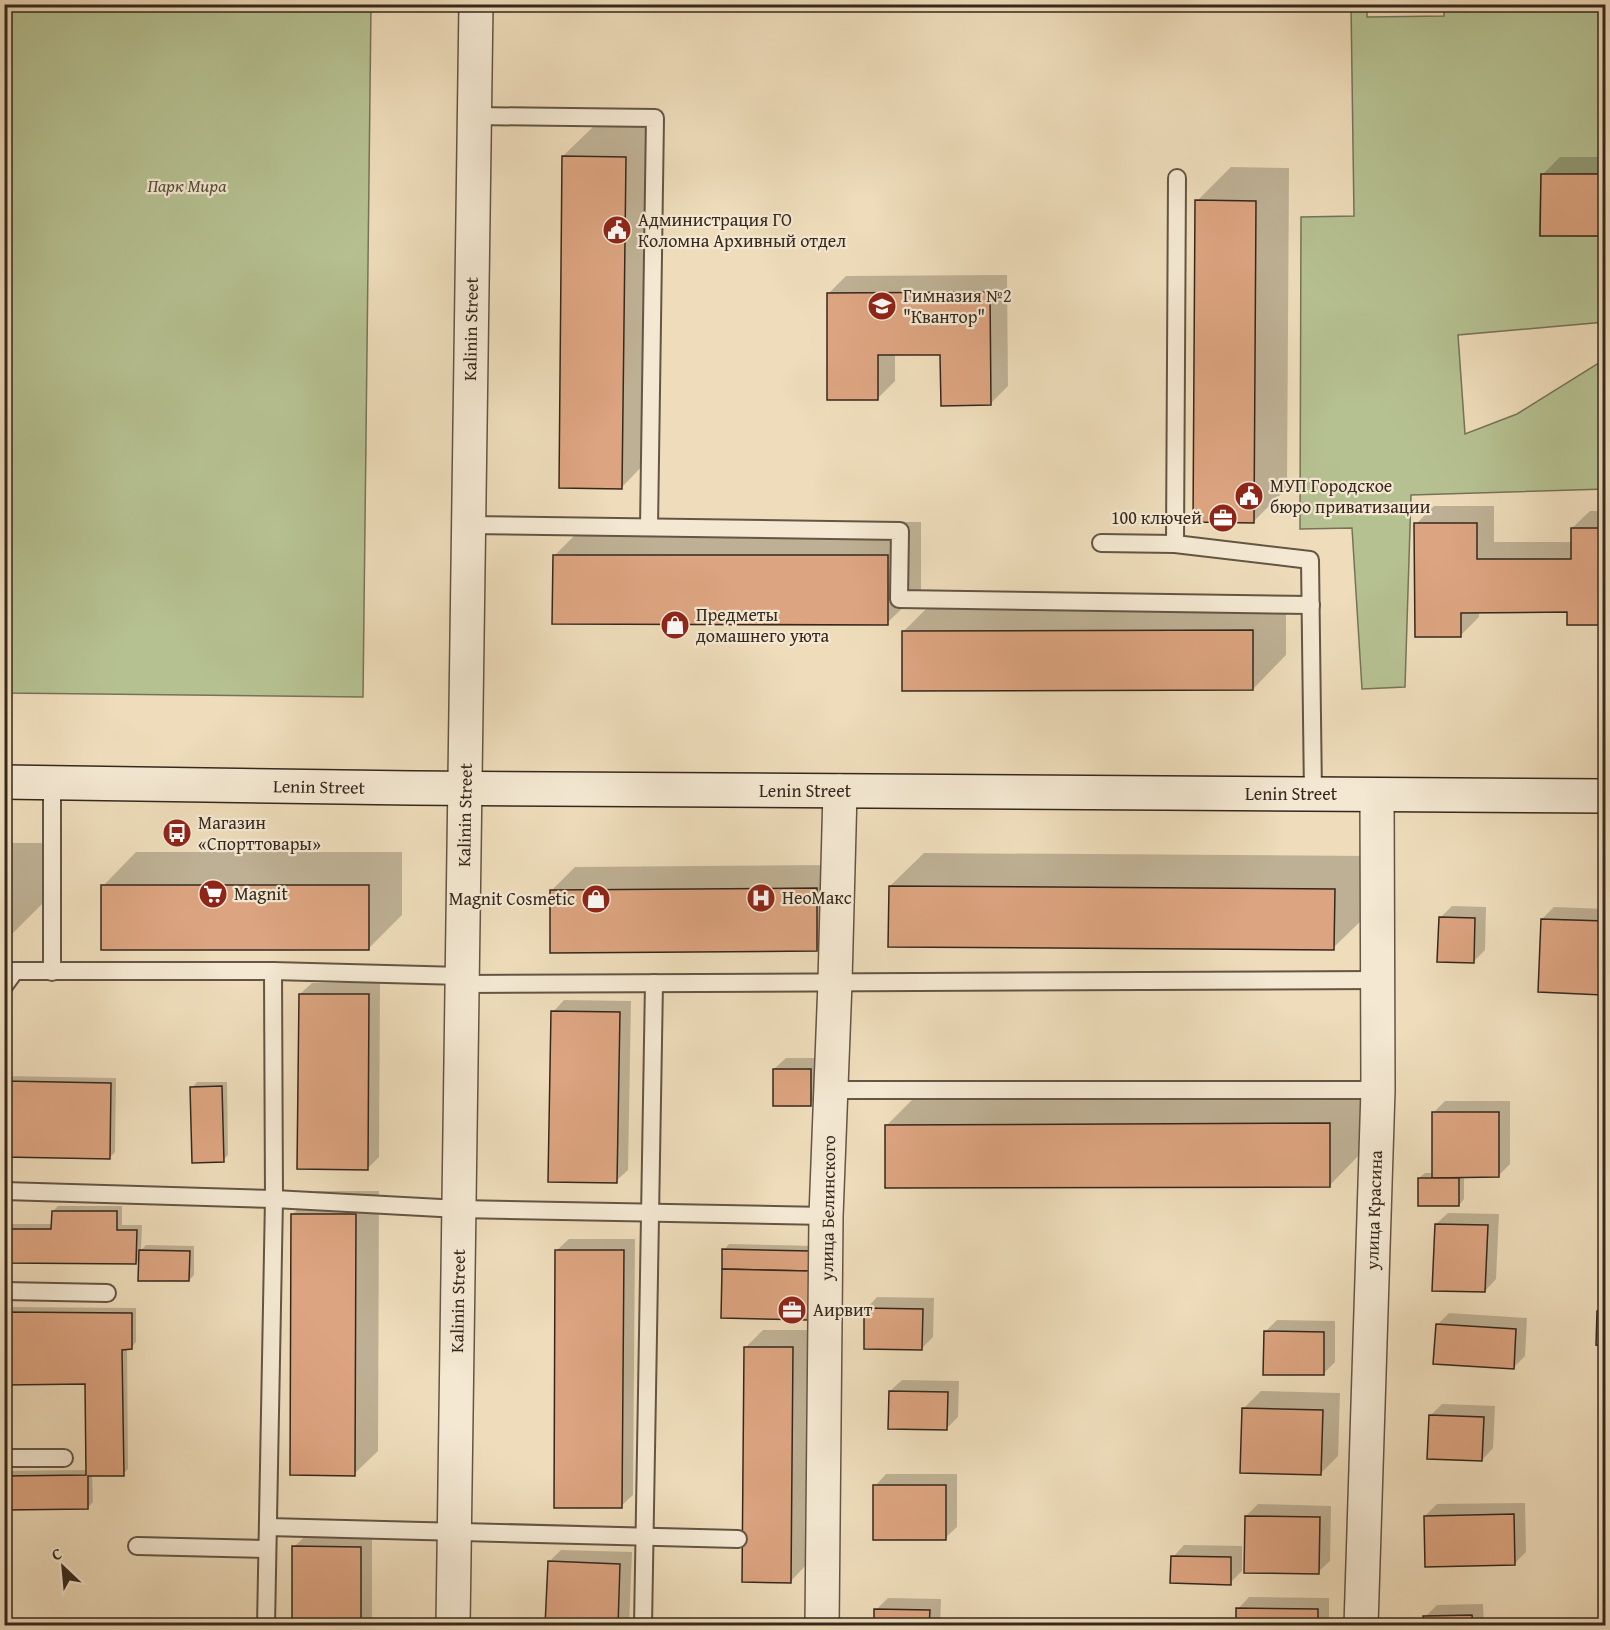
<svg xmlns="http://www.w3.org/2000/svg" width="1610" height="1630" font-family="'Gentium Book Plus',serif">
	<style>
		.green { fill: #b6c192; stroke: #767458; stroke-width: 1.5 }
		.shadow { fill: #0003 }
		.building { fill: #dca480; stroke: #36281d; stroke-width: 1.5 }
		.lines { fill: none; stroke-linecap: round; stroke-linejoin: round }
		.service-casing { stroke: #645544; stroke-width: 20 }
		.minor-casing { stroke: #645544; stroke-width: 36 }
		.tertiary-casing { stroke: #645544; stroke-width: 36 }
		.secondary-casing { stroke: #36281d; stroke-width: 36 }
		.service { stroke: #f4e8d2; stroke-width: 16 }
		.minor { stroke: #f4e8d2; stroke-width: 33 }
		.tertiary { stroke: #f4e8d2; stroke-width: 33 }
		.secondary { stroke: #f4e8d2; stroke-width: 33 }
		.labels { text-anchor: middle; stroke-width: 4.5; stroke-linejoin: round; paint-order: stroke }
		.park-label { font-size: 18px; font-style: italic; fill: #564e3a; stroke: #f4e8d2 }
		.poi-label { font-size: 18px; fill: #36281d; stroke: #f4e8d2; text-anchor: start }
		.street-label { font-size: 18px; fill: #36281d; stroke: #f4e8d2 }
	</style>
	<rect width="100%" height="100%" fill="#eedcba"/>
	<filter id="stains"><feTurbulence type="fractalNoise" baseFrequency=".00333" numOctaves="4"/><feColorMatrix values="0 0 0 0 .2 0 0 0 0 .09 0 0 0 0 .02 0 0 0 .5 -.17"/></filter>
	<radialGradient id="worn" r=".72"><stop offset=".6" stop-color="#630" stop-opacity="0"/><stop offset="1" stop-color="#630" stop-opacity=".3"/></radialGradient>
	<g class="green">
		<polygon points="5,4 371,5 363,697 5,693"/>
		<polygon points="1351,5 1367,5 1367,17 1444,16 1444,5 1605,5 1605,174 1541,175 1540,235 1605,236 1605,322 1458,335 1465,434 1517,414 1605,359 1605,489 1411,495 1405,687 1362,689 1352,528 1300,529 1301,217 1354,216"/>
	</g>
	<g class="shadow">
		<polygon points="597,123 659,124 655,453 622,487 563,156"/>
		<polygon points="1560,157 1606,157 1606,234 1542,175"/>
		<polygon points="1231,167 1289,168 1287,488 1253,522 1197,201"/>
		<polygon points="1007,275 1008,386 990,404 942,353 895,353 895,381 878,398 828,294 846,276"/>
		<polygon points="1434,506 1494,506 1494,542 1573,542 1572,528 1590,511 1606,511 1606,624 1569,611 1479,611 1479,617 1461,635 1416,524"/>
		<polygon points="588,522 921,522 921,590 887,623 554,556"/>
		<polygon points="1286,597 1286,655 1253,689 903,632 937,598"/>
		<polygon points="4,843 44,843 43,903 9,937 4,937"/>
		<polygon points="136,852 402,852 402,915 368,949 103,886"/>
		<polygon points="924,853 1368,856 1367,915 1333,948 890,886"/>
		<polygon points="840,865 840,926 817,949 551,891 575,867"/>
		<polygon points="1452,906 1486,907 1485,950 1473,962 1440,918"/>
		<polygon points="1554,907 1606,909 1606,990 1602,993 1542,919"/>
		<polygon points="312,983 380,983 379,1157 368,1168 300,994"/>
		<polygon points="564,1000 631,1001 628,1170 616,1181 553,1012"/>
		<polygon points="786,1058 822,1058 822,1092 810,1104 774,1069"/>
		<polygon points="4,1076 116,1078 115,1152 110,1157 4,1156"/>
		<polygon points="197,1082 227,1082 228,1155 223,1160 192,1088"/>
		<polygon points="1363,1090 1363,1151 1330,1185 886,1126 920,1092"/>
		<polygon points="1445,1101 1510,1101 1510,1164 1498,1176 1464,1176 1464,1199 1459,1205 1419,1178 1425,1173 1434,1173 1433,1113"/>
		<polygon points="316,1191 379,1191 378,1451 354,1474 293,1214"/>
		<polygon points="4,1204 11,1204 11,1224 53,1224 53,1211 58,1206 122,1206 122,1225 142,1225 141,1250 146,1245 194,1246 194,1275 189,1280 140,1259 136,1263 4,1262"/>
		<polygon points="1448,1213 1499,1214 1496,1279 1485,1291 1436,1224"/>
		<polygon points="569,1239 635,1239 633,1495 621,1506 557,1250"/>
		<polygon points="729,1244 815,1246 815,1260 724,1250"/>
		<polygon points="877,1297 934,1298 933,1337 922,1348 866,1309"/>
		<polygon points="4,1307 136,1308 136,1342 131,1348 127,1348 128,1469 123,1474 92,1475 93,1502 87,1508 4,1508 4,1471 87,1470 86,1383 4,1383"/>
		<polygon points="1606,1307 1606,1344 1599,1312"/>
		<polygon points="1449,1313 1527,1318 1525,1356 1513,1368 1437,1325"/>
		<polygon points="1277,1320 1335,1321 1335,1362 1323,1374 1265,1332"/>
		<polygon points="763,1330 810,1330 808,1563 791,1581 745,1348"/>
		<polygon points="902,1380 959,1381 958,1417 946,1429 890,1391"/>
		<polygon points="1261,1391 1340,1393 1338,1456 1320,1474 1244,1408"/>
		<polygon points="1442,1404 1495,1406 1493,1448 1482,1460 1430,1416"/>
		<polygon points="886,1474 957,1474 957,1527 945,1538 875,1486"/>
		<polygon points="1525,1503 1526,1552 1514,1564 1425,1516 1437,1504"/>
		<polygon points="1258,1504 1331,1506 1330,1561 1318,1572 1246,1516"/>
		<polygon points="306,1535 372,1536 372,1626 293,1626 294,1547"/>
		<polygon points="1184,1545 1242,1546 1242,1571 1230,1583 1173,1557"/>
		<polygon points="561,1550 632,1552 629,1626 547,1626 549,1562"/>
		<polygon points="1249,1597 1329,1598 1329,1626 1238,1626 1238,1609"/>
		<polygon points="888,1598 941,1599 940,1626 876,1626 876,1610"/>
		<polygon points="1483,1604 1484,1626 1425,1626 1425,1617 1437,1605"/>
	</g>
	<g class="building">
		<polygon points="1375,4 1427,4 1427,6 1375,7"/>
		<polygon points="562,156 626,157 622,489 559,488"/>
		<polygon points="1541,174 1606,174 1606,236 1540,236"/>
		<polygon points="1195,200 1256,201 1254,523 1193,522"/>
		<polygon points="990,292 991,405 941,406 940,355 878,355 878,400 827,400 827,293"/>
		<polygon points="1414,523 1477,523 1477,559 1571,559 1571,528 1606,528 1606,625 1567,625 1567,612 1461,613 1461,637 1415,637"/>
		<polygon points="553,555 888,555 888,625 552,624"/>
		<polygon points="1253,630 1253,690 902,691 902,631"/>
		<polygon points="4,876 11,876 10,938 4,938"/>
		<rect x="101" y="885" width="268" height="65"/>
		<polygon points="889,886 1335,889 1334,950 888,947"/>
		<polygon points="817,888 817,951 550,953 550,890"/>
		<polygon points="1439,917 1475,918 1474,963 1437,962"/>
		<polygon points="1541,919 1605,921 1602,995 1538,992"/>
		<polygon points="299,994 369,994 368,1170 297,1169"/>
		<polygon points="551,1011 620,1012 617,1183 548,1182"/>
		<rect x="773" y="1069" width="38" height="37"/>
		<polygon points="4,1081 111,1083 110,1159 4,1157"/>
		<polygon points="222,1086 224,1162 192,1163 190,1087"/>
		<polygon points="1432,1112 1499,1112 1499,1177 1432,1178"/>
		<polygon points="1330,1123 1330,1187 885,1188 885,1125"/>
		<rect x="1418" y="1178" width="41" height="28"/>
		<polygon points="4,1209 6,1209 6,1229 51,1229 52,1211 117,1211 117,1230 137,1230 136,1264 4,1263"/>
		<polygon points="291,1214 356,1214 355,1476 290,1475"/>
		<polygon points="1435,1224 1488,1225 1485,1292 1432,1291"/>
		<polygon points="722,1249 810,1251 810,1271 722,1269"/>
		<polygon points="139,1250 190,1251 189,1281 138,1281"/>
		<polygon points="555,1250 624,1250 622,1508 554,1508"/>
		<polygon points="722,1269 810,1271 809,1320 721,1318"/>
		<polygon points="864,1308 923,1309 922,1350 864,1349"/>
		<polygon points="1597,1311 1606,1312 1606,1346 1596,1345"/>
		<polygon points="4,1312 132,1313 132,1349 122,1350 124,1476 88,1476 88,1509 4,1510 4,1476 86,1475 85,1384 4,1385"/>
		<polygon points="1436,1324 1516,1329 1514,1369 1433,1364"/>
		<polygon points="1264,1331 1324,1332 1324,1375 1263,1375"/>
		<polygon points="744,1347 793,1347 791,1583 742,1582"/>
		<polygon points="889,1391 948,1392 947,1430 888,1429"/>
		<polygon points="1242,1408 1323,1410 1321,1475 1240,1473"/>
		<polygon points="1429,1415 1484,1417 1482,1461 1427,1459"/>
		<rect x="873" y="1485" width="73" height="55"/>
		<polygon points="1514,1514 1515,1565 1425,1567 1424,1516"/>
		<polygon points="1245,1516 1320,1517 1319,1574 1244,1573"/>
		<polygon points="292,1546 361,1547 361,1626 292,1626"/>
		<polygon points="1171,1556 1231,1557 1231,1585 1170,1583"/>
		<polygon points="548,1561 620,1564 618,1626 545,1626"/>
		<polygon points="1236,1608 1318,1609 1318,1626 1236,1626"/>
		<polygon points="874,1609 930,1610 929,1626 874,1626"/>
		<polygon points="1472,1615 1473,1626 1424,1626 1423,1616"/>
	</g>
	<g class="lines">
		<g class="service-casing">
			<g id="service">
				<polyline points="475,116 655,118 649,527"/>
				<polyline points="468,525 900,531 899,599 1311,605"/>
				<polyline points="1101,543 1175,544 1310,560 1313,795"/>
				<polyline points="1175,544 1177,178"/>
				<polyline points="52,782 52,972"/>
				<polyline points="4,971 273,971 462,976"/>
				<polyline points="461,984 1378,980"/>
				<polyline points="4,986 15,971"/>
				<polyline points="831,1090 1378,1090"/>
				<polyline points="4,1191 274,1199 459,1209 826,1216"/>
				<polyline points="4,1291 107,1293"/>
				<polyline points="4,1458 64,1458"/>
				<polyline points="268,1527 738,1539"/>
				<polyline points="137,1546 267,1549"/>
				<polyline points="266,1626 274,1199 273,971"/>
				<polyline points="643,1626 654,983"/>
			</g>
		</g>
		<g class="minor-casing">
			<g id="minor">
				<polyline points="822,1626 826,1216 835,982 840,791"/>
				<polyline points="1361,1626 1378,1090 1377,795"/>
			</g>
		</g>
		<g class="tertiary-casing">
			<polyline id="tertiary" points="453,1626 476,4"/>
		</g>
		<g class="secondary-casing">
			<polyline id="secondary" points="4,782 412,788 1606,796"/>
		</g>
		<use href="#service" class="service"/>
		<use href="#minor" class="minor"/>
		<use href="#tertiary" class="tertiary"/>
		<use href="#secondary" class="secondary"/>
	</g>
	<defs>
		<g id="civic-disc" transform="scale(1.5)"><circle r="9.5" fill="#8f2418" stroke="#f4e8d2"/><path d="M-.6-6.5H3V-4.5H.6V-3L4-1V1h2V6H-6V1h2V-1L-.6-3ZM-1.2 2.5V6h2.4V2.5Z" fill="#fff"/></g>
		<g id="school-disc" transform="scale(1.5)"><circle r="9.5" fill="#8f2418" stroke="#f4e8d2"/><path d="M0-5L7-2L0 1L-7-2ZM-4 1L0 2.5L4 1V4Q0 6-4 4Z" fill="#fff"/></g>
		<g id="office-disc" transform="scale(1.5)"><circle r="9.5" fill="#8f2418" stroke="#f4e8d2"/><path d="M-6-3h4V-5.5h4V-3h4V5H-6ZM-1-4.5V-3h2v-1.5ZM-6 0V1H6V0Z" fill="#fff"/></g>
		<g id="shop-disc" transform="scale(1.5)"><circle r="9.5" fill="#8f2418" stroke="#f4e8d2"/><path d="M-5-2.5h2.3a2.7 3.5 0 0 1 5.4 0H5L5.5 6h-11ZM-1.5-2.5h3a1.5 2.3 0 0 0-3 0Z" fill="#fff"/></g>
		<g id="bus-disc" transform="scale(1.5)"><circle r="9.5" fill="#8f2418" stroke="#f4e8d2"/><path d="M-5-6H5V4H4V6H2V4H-2V6H-4V4H-5ZM-3.5-4V0h7V-4ZM-3.5 1.2v1.5H-2V1.2ZM2 1.2v1.5H3.5V1.2Z" fill="#fff"/></g>
		<g id="supermarket-disc" transform="scale(1.5)"><circle r="9.5" fill="#8f2418" stroke="#f4e8d2"/><path d="M-6-5.5h2.5l.6 2H6L4.5 2H-2.5L-4.4-4H-6ZM-1.5 3.2a1.3 1.3 0 1 0 .1 0ZM3 3.2a1.3 1.3 0 1 0 .1 0Z" fill="#fff"/></g>
		<g id="hospital-disc" transform="scale(1.5)"><circle r="9.5" fill="#8f2418" stroke="#f4e8d2"/><path d="M-5-5h3v3.5h4V-5h3V5h-3V1.5h-4V5h-3Z" fill="#fff"/></g>
	</defs>
	<g fill-rule="evenodd">
		<use href="#civic-disc" x="617" y="230"/>
		<use href="#school-disc" x="882" y="306"/>
		<use href="#civic-disc" x="1249" y="496"/>
		<use href="#office-disc" x="1223" y="518"/>
		<use href="#shop-disc" x="675" y="625"/>
		<use href="#bus-disc" x="177" y="833"/>
		<use href="#supermarket-disc" x="213" y="894"/>
		<use href="#hospital-disc" x="761" y="898"/>
		<use href="#shop-disc" x="596" y="899"/>
		<use href="#office-disc" x="792" y="1310"/>
	</g>
	<g class="labels">
		<g class="park-label">
			<text x="187" y="192">Парк Мира</text>
		</g>
		<g class="poi-label">
			<text x="638" y="226">Администрация ГО<tspan x="638" dy="21">Коломна Архивный отдел</tspan></text>
			<text x="903" y="302">Гимназия №2<tspan x="903" dy="21">"Квантор"</tspan></text>
			<text x="1270" y="492">МУП Городское<tspan x="1270" dy="21">бюро приватизации</tspan></text>
			<text x="1202" y="524" text-anchor="end">100 ключей</text>
			<text x="696" y="621">Предметы<tspan x="696" dy="21">домашнего уюта</tspan></text>
			<text x="198" y="829">Магазин<tspan x="198" dy="21">«Спорттовары»</tspan></text>
			<text x="234" y="900">Magnit</text>
			<text x="782" y="904">НеоМакс</text>
			<text x="575" y="905" text-anchor="end">Magnit Cosmetic</text>
			<text x="813" y="1316">Аирвит</text>
		</g>
		<g class="street-label">
			<text transform="translate(471 329) rotate(-89)" y="6">Kalinin Street</text>
			<text transform="translate(319 787) rotate(1)" y="6">Lenin Street</text>
			<text x="805" y="797">Lenin Street</text>
			<text x="1291" y="800">Lenin Street</text>
			<text transform="translate(465 815) rotate(-89)" y="6">Kalinin Street</text>
			<text transform="translate(828 1208) rotate(-89)" y="6">улица Белинского</text>
			<text transform="translate(1374 1210) rotate(-88)" y="6">улица Красина</text>
			<text transform="translate(458 1301) rotate(-89)" y="6">Kalinin Street</text>
		</g>
	</g>
	<rect width="1610" height="1630" fill="none" stroke="#eedcba" stroke-width="24"/>
	<rect x="6" y="6" width="1598" height="1618" fill="none" stroke="#36281d" stroke-width="3"/>
	<rect x="12" y="12" width="1586" height="1606" fill="none" stroke="#36281d" stroke-width="1.5"/>
	<g transform="translate(63 1567) rotate(334)" stroke="#f4e8d2" stroke-width="4.5" paint-order="stroke">
	<path d="M0-4.5L10 22L0 15L-10 22Z" fill="#36281d"/>
	<text y="-9" font-size="16" font-weight="bold" text-anchor="middle" fill="#36281d">С</text>
	</g>
	<rect width="100%" height="100%" filter="url(#stains)"/>
	<rect width="100%" height="100%" fill="url(#worn)"/>
</svg>
